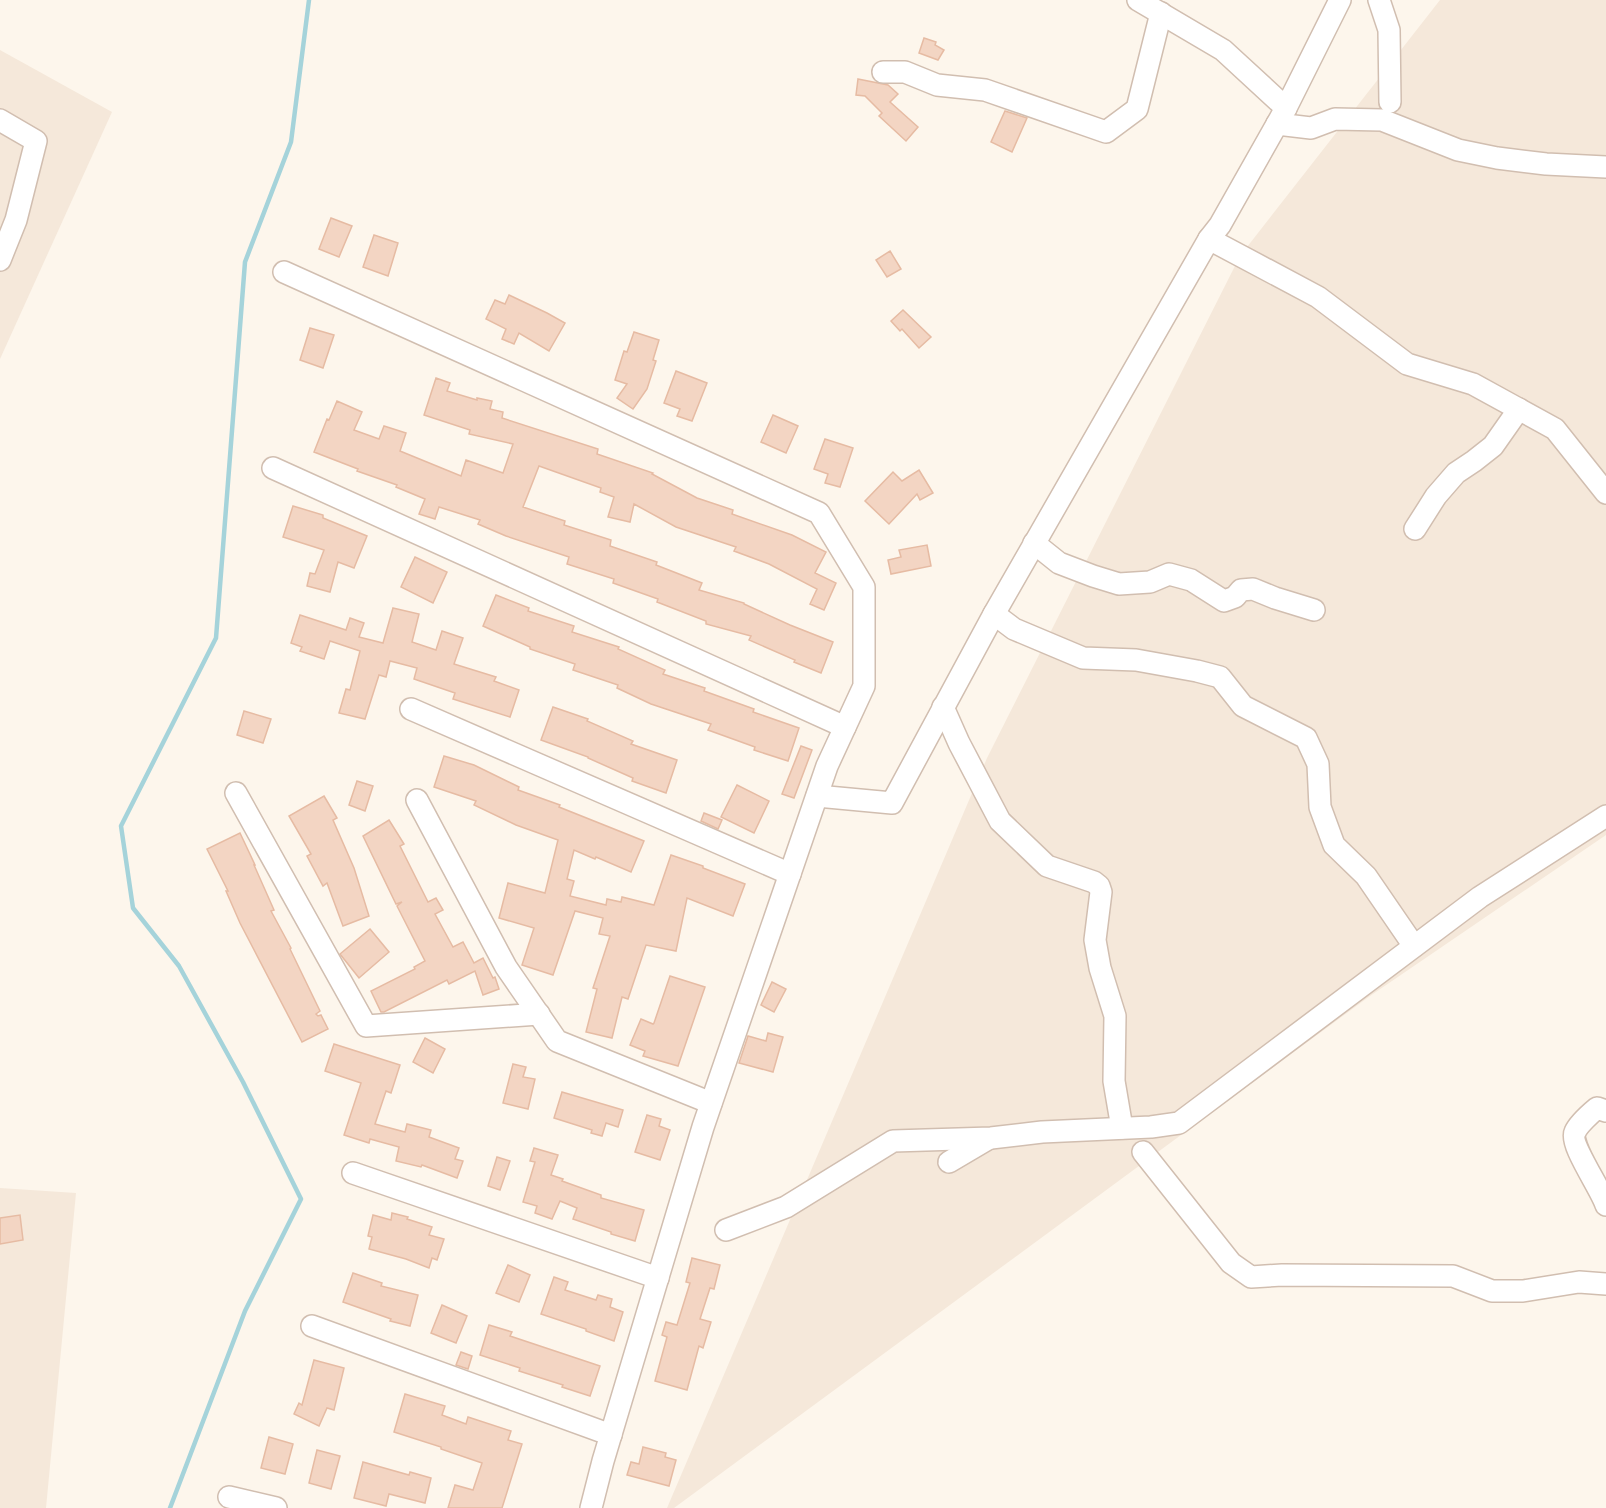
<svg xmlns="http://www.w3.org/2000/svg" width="1606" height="1508" font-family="Figtree,sans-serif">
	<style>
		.residential { fill: #f5e8da }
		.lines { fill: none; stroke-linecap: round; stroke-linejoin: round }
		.stream { stroke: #a5d3da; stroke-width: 4.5 }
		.building { fill: #f3d5c3; stroke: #e6bba3; stroke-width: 1.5 }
		.minor-casing { stroke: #d1beb0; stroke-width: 24 }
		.minor { stroke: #fff; stroke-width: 21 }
	</style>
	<rect width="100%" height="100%" fill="#fdf6ec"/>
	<g class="residential">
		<polygon points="1440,0 1606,0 1606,835 1370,996 674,1508 667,1508 987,758 1240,256"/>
		<polygon points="0,50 112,112 0,359"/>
		<polygon points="0,1188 76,1193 46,1508 0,1508"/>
	</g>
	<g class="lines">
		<polyline class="stream" points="170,1508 245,1311 301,1199 243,1082 179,966 133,908 121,826 216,638 245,262 291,142 309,0"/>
	</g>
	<g class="building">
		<polygon points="924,38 936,42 935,45 944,50 938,60 919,53"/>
		<polygon points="858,79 888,85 898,94 890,102 918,127 906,141 879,116 882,113 865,96 856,95"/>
		<polygon points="1005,111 1027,118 1012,152 991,142"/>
		<polygon points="331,218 352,226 339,257 319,249"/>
		<polygon points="374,235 398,243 388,276 363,267"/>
		<polygon points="890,251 901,269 887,277 876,260"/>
		<polygon points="509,295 547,313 565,323 549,351 519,333 514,344 502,339 506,329 486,319 495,300 505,304"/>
		<polygon points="903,310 931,337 919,348 902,329 900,331 891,321"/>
		<polygon points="310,328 334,335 323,368 300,360"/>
		<polygon points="634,332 659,340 653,360 656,361 647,389 633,409 617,398 627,384 615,380 624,351 627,352"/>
		<polygon points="676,371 707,383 692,421 677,416 680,409 664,403"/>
		<polygon points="436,378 450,383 447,391 477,400 477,398 492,401 490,409 503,412 502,418 598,449 597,454 653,473 652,474 697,498 733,510 732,514 792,535 826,552 815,573 836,583 824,610 810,604 817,589 769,564 734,551 736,547 676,527 634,504 630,522 608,517 614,497 600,492 601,488 539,466 523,507 565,521 564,525 611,540 610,546 657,562 656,565 702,583 699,590 744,603 744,604 790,625 833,642 821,673 794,662 795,660 749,640 751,636 706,624 706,621 657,602 658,599 613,583 614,579 567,564 569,557 506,536 478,524 480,520 439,507 435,519 419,514 425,499 396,487 397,485 357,471 358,469 314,452 327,419 329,420 337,401 362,412 354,430 379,439 384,426 406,433 400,451 461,476 466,460 503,473 513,444 469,434 470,430 424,415"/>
		<polygon points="773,415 798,426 786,453 761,442"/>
		<polygon points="825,439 853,448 840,487 825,483 828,474 814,469"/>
		<polygon points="919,470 933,493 920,500 917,494 889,524 865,501 893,472 902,481"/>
		<polygon points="293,506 323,515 323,518 367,536 354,568 338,562 330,592 307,586 310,573 315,574 324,550 283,537"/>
		<polygon points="927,545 931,566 891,574 888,560 901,557 899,550"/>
		<polygon points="415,557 447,572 433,603 401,587"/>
		<polygon points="496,595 529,608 528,611 574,626 572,632 619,647 618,649 665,670 663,674 705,688 704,691 754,709 753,712 799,728 788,761 754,750 755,747 708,730 711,724 651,704 617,688 618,685 573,670 575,664 530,649 530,647 483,626"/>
		<polygon points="393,608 419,614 412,642 436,650 442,631 463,638 454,664 496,677 494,681 519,690 510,717 453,699 455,693 414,679 417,668 390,661 386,677 379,675 365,719 339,713 346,689 350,690 360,651 330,641 324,659 300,651 302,647 291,643 300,615 346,630 350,618 364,623 359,637 383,643"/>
		<polygon points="553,707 588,719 587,721 633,741 631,744 677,760 666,793 632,781 633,778 588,758 588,757 541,740"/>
		<polygon points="244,711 271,719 263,743 237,735"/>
		<polygon points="801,746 812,750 794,798 782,794"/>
		<polygon points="444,756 474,765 519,787 518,790 560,805 559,807 644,841 631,872 596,857 595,859 574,850 567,879 574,881 570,896 606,905 607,899 621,902 622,897 654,905 671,855 703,866 703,868 745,884 733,916 687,898 676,951 646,945 628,999 622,997 612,1038 586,1032 597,989 593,988 610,936 599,934 603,918 575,911 553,975 522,965 534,928 499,918 508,883 545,893 558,840 516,825 474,805 476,801 434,787"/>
		<polygon points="357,781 373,786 365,811 349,805"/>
		<polygon points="737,785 769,801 754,833 721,817"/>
		<polygon points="324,796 337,818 333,820 354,868 369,916 343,926 327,883 323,886 307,856 311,854 289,816"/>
		<polygon points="704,813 722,820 718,829 701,821"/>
		<polygon points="389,820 404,844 400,846 428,902 436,898 443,910 435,914 453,947 463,942 474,963 483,958 493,978 495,977 499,989 483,995 475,971 449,984 447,980 384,1012 381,1012 371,991 415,969 414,967 425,961 397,906 402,902 396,904 363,836"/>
		<polygon points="240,833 255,865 254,865 274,910 271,911 291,948 290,949 320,1011 316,1014 318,1016 321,1015 328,1029 302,1042 240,923 226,891 228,891 207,849"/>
		<polygon points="370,929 389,952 359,978 340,954"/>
		<polygon points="670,976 705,987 678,1066 643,1056 645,1051 630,1045 641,1019 653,1024 654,1023"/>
		<polygon points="772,982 786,989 774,1012 761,1005"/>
		<polygon points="768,1033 783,1037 773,1072 739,1063 748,1036 766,1041"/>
		<polygon points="425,1038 445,1049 433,1073 413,1062"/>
		<polygon points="334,1044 400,1065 391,1093 386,1091 375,1124 405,1132 407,1124 431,1130 429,1137 459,1148 455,1159 463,1161 457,1178 422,1165 421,1167 396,1161 399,1147 370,1139 369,1143 344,1135 361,1083 325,1071"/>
		<polygon points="513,1064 526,1067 523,1077 535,1079 528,1109 503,1103"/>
		<polygon points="562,1092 623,1110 618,1127 606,1123 602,1136 591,1133 592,1130 554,1118"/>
		<polygon points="647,1115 661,1119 659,1126 670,1130 660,1160 635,1152"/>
		<polygon points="534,1148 558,1155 551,1175 563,1179 562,1181 601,1195 601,1198 644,1210 635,1241 611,1234 611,1232 573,1219 577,1208 560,1201 552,1219 535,1213 537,1206 523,1202 535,1162 530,1161"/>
		<polygon points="497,1157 510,1161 500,1190 488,1186"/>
		<polygon points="392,1213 408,1217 407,1219 432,1227 429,1235 444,1239 437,1260 432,1258 429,1268 406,1259 369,1249 372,1237 368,1236 373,1215 391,1220"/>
		<polygon points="20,1215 23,1240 0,1244 0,1218"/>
		<polygon points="692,1258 720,1265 714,1289 710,1288 700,1319 711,1322 703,1348 699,1346 687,1390 655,1381 667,1337 662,1335 666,1322 677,1325 690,1283 686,1282"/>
		<polygon points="508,1265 530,1275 519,1302 496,1293"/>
		<polygon points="353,1273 382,1283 381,1286 418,1295 410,1326 390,1321 391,1319 343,1302"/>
		<polygon points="554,1277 568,1282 565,1290 596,1300 598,1295 612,1299 610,1307 623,1312 614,1341 586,1331 586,1329 541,1314"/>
		<polygon points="442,1305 467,1316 456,1343 431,1333"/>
		<polygon points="489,1325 512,1332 510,1336 600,1366 590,1396 562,1387 563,1385 519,1371 520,1368 480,1355"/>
		<polygon points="461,1352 472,1356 468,1369 456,1365"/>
		<polygon points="314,1360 344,1368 334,1410 327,1408 319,1426 294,1414 299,1403 302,1405"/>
		<polygon points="405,1394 445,1406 442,1415 466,1424 468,1417 511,1431 508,1440 522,1444 502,1508 448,1508 455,1485 473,1490 482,1463 441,1449 441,1447 394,1432"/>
		<polygon points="269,1437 293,1444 285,1474 261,1468"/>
		<polygon points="643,1447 666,1453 665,1457 676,1460 669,1486 627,1475 631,1462 639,1464"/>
		<polygon points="317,1450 340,1456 331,1489 309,1483"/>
		<polygon points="363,1462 409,1475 410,1472 431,1478 425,1503 389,1494 386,1506 354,1498"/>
	</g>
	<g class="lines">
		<g class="minor-casing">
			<g id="minor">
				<polyline points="1138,0 1223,50 1286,108"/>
				<polyline points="1379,0 1389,30 1390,102"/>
				<polyline points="883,72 905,72 937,85 985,90 1106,132 1137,109 1161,13"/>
				<polyline points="0,120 36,141 16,220 0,260"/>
				<polyline points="1277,124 1311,128 1335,119 1382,120 1458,150 1497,158 1546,164 1606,167"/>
				<polyline points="1209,239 1318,297 1407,364 1473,384 1555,429 1606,493"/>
				<polyline points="284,272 819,513 864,587 864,686 827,766 703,1127 603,1461 591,1508"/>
				<polyline points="273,468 845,727"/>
				<polyline points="1415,529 1436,496 1456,473 1474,461 1493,446 1519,409"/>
				<polyline points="1034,543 1059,563 1093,576 1119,584 1150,582 1169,574 1191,580 1224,601 1235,597 1241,590 1253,589 1275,598 1314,610"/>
				<polyline points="994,614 1014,629 1083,658 1136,660 1197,671 1220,677 1243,706 1306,738 1318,764 1320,807 1334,845 1366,876 1414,946"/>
				<polyline points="943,707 959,743 1000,821 1047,866 1094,882 1099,886 1101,892 1095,940 1100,968 1115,1016 1114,1081 1122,1128"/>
				<polyline points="411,709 790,874"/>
				<polyline points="236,793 366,1026 539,1014"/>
				<polyline points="817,796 892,803 994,614 1209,239 1220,225 1286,108 1340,0"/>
				<polyline points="417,800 506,967 557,1041 711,1103"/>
				<path d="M 1606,1111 L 1597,1108 C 1591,1113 1578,1125 1575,1132 C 1569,1144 1601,1189 1606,1205"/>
				<polyline points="1143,1152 1231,1263 1251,1277 1282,1275 1453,1276 1492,1291 1523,1291 1579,1282 1606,1284"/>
				<polyline points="949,1162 988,1139"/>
				<polyline points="353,1173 658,1278"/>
				<polyline points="726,1230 786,1207 893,1141 991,1138 1042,1132 1151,1127 1179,1123 1480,897 1606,816"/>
				<polyline points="312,1326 611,1435"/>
				<polyline points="229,1497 276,1508"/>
			</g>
		</g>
		<use href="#minor" class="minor"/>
	</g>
</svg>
